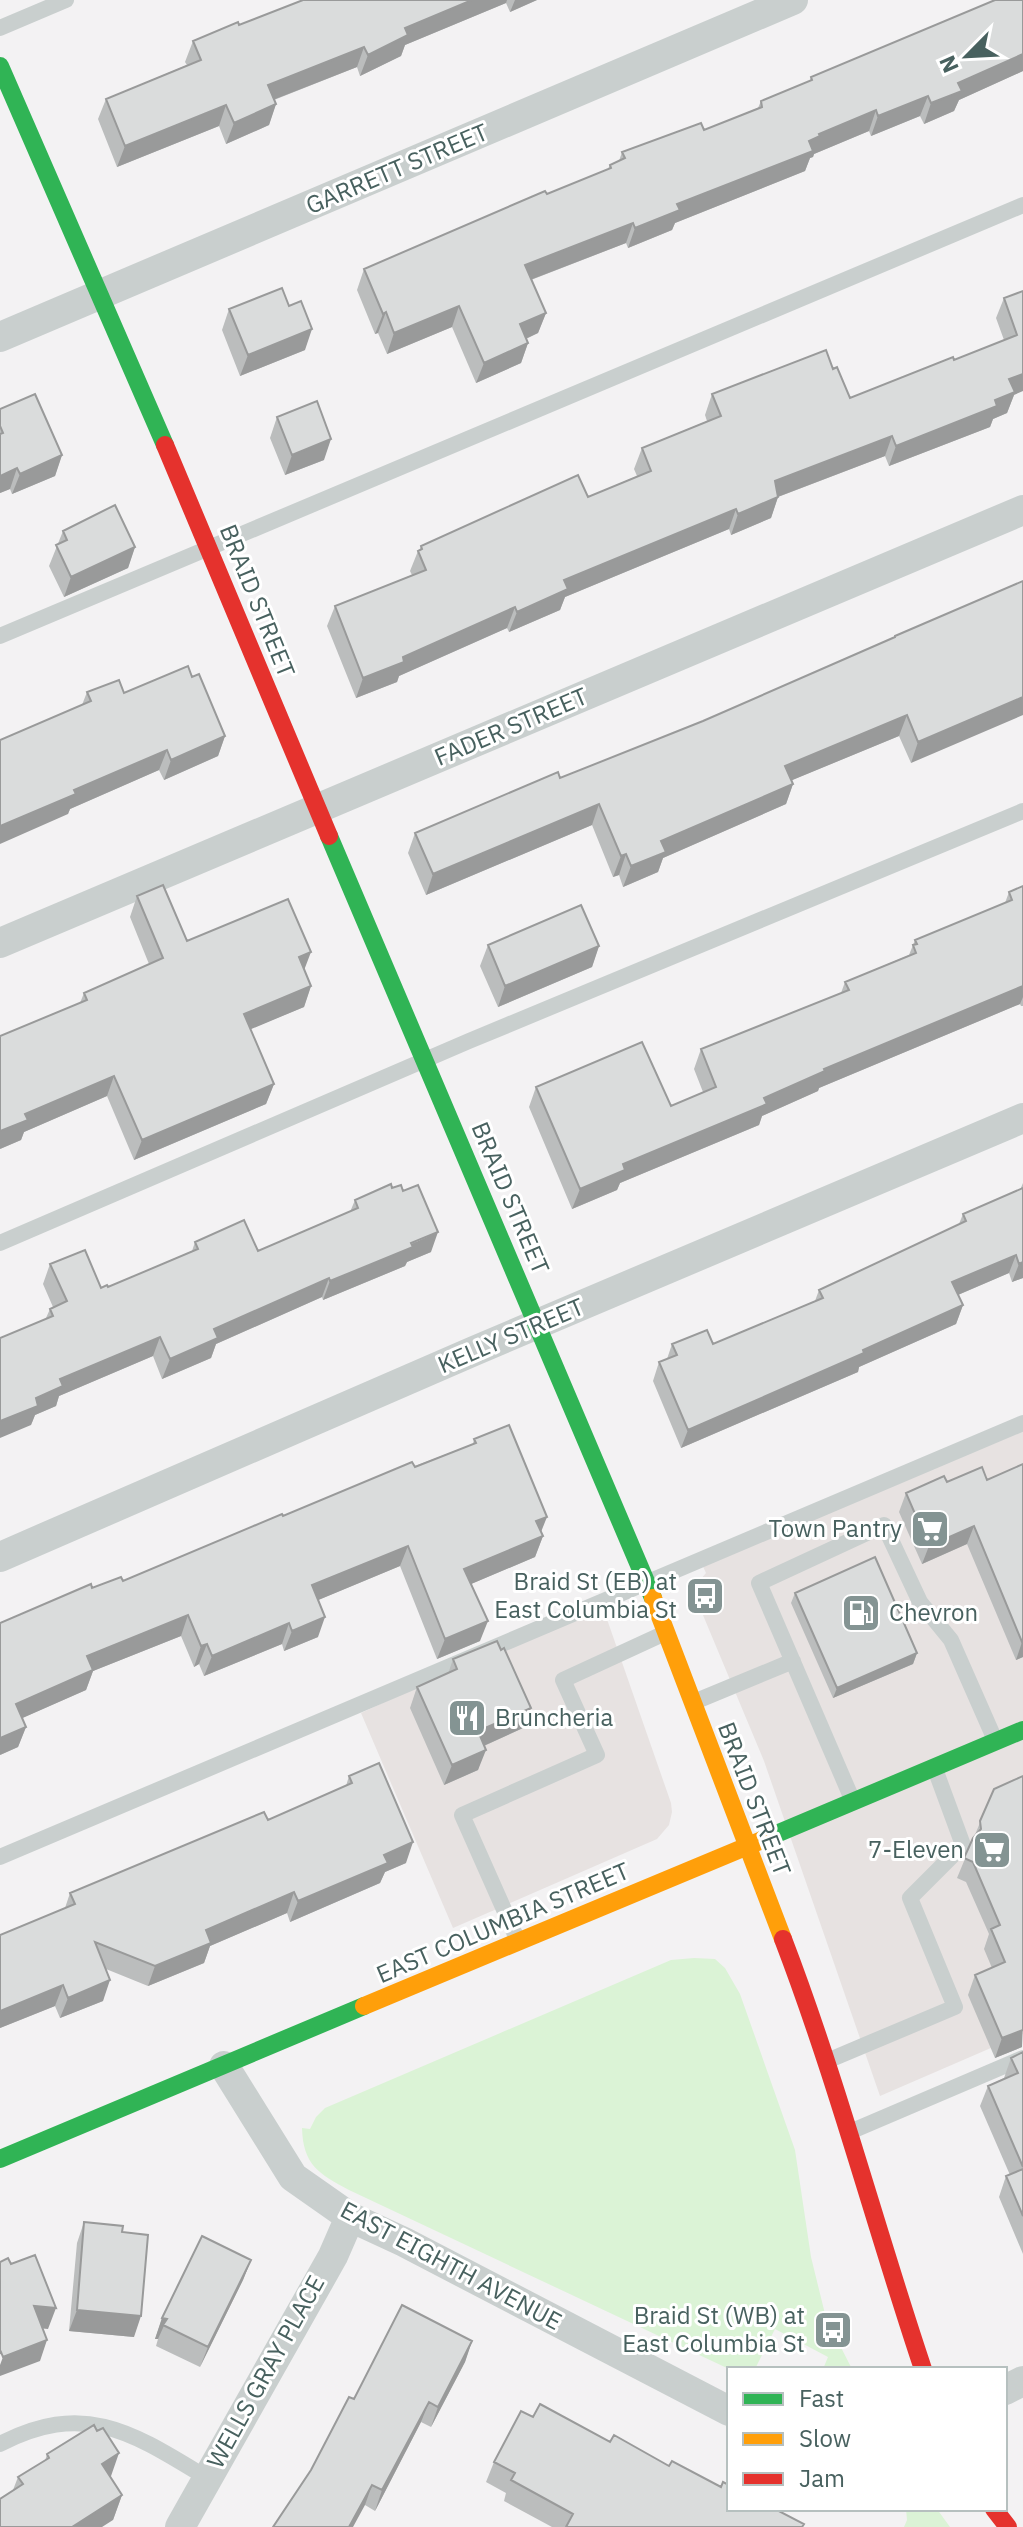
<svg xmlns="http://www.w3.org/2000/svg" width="1023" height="2527" font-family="'IBM Plex Sans',sans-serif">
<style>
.commercial{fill:#e7e2e1}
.green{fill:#dbf3d6}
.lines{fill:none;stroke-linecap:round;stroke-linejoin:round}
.lane{stroke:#c9cfce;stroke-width:16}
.street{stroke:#c9cfce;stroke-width:30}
.fast{stroke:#30b455;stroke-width:18}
.slow{stroke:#ff9f0a;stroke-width:18}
.jam{stroke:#e5322d;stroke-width:18}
.wall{fill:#bbbdbd}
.shaded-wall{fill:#999a9a}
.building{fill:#dadcdc;stroke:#999a9a;stroke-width:2}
.labels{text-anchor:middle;stroke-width:6;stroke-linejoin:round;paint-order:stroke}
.street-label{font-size:24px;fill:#48615f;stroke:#fff}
.poi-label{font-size:24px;fill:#48615f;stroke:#fff;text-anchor:end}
</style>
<rect width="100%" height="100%" fill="#f3f2f3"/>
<path class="commercial" d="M1023,1423V2034L880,2096L764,1761L695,1596L694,1587L706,1573L700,1560Z
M601,1602L671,1803L672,1812L669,1825L657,1839L453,1928L361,1713Z"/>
<path class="green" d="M694,1958L715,1959L725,1968L740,1994L795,2150L811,2257L826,2318L852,2369H823L828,2357L775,2329L755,2369H729L349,2190C319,2174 303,2165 302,2128L310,2129L316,2117L325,2108L671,1960Z
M906,2509H937L950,2527H904L907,2520Z"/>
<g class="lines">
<path class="lane" d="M0,28L66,0
M0,636L1023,205
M0,1243L469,1041L1023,811
M694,1702L793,1661
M852,1799L759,1583L884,1525L920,1602L951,1640L995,1740
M0,1857L1023,1423
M518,1941L462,1815L597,1755L563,1680L665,1633
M827,2061L955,2007L910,1898L963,1845L935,1769
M852,2131L1023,2058
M0,2444C85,2400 133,2433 207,2478"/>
<path class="street" d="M0,337L793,0
M0,943L1023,510
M0,1557L474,1351L1023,1118
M224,2066L293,2177L350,2217L404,2242L729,2411
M1005,2390L1023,2381
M180,2527L333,2256L350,2217"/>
<path class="fast" d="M0,66L165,445
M329,836L653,1598
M762,1840L1023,1730
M0,2159L364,2006"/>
<path class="slow" d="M653,1598L783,1939
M364,2006L762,1840"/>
<path class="jam" d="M165,445L329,836
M783,1939C837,2080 875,2226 923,2369
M994,2509L1008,2527"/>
</g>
<path class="wall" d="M303,0H537L510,12L506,3L405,45L401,56L360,76L357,67L274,100L276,104L269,125L226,144L219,126L117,167L98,119L106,99L187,65L185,62L193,41L239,25Z
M1023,0V71L959,100L954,111L924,124L920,116L871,136L869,131L814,154L813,157L810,158L805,171L675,223L672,230L628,248L626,243L531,280L546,313L538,333L526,339L528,343L521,363L476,383L452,327L387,354L378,333L375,334L357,290L364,269L608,169L610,165L619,161L622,152L704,130L758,108L761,101L810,81L811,77Z
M1023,291L1014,395L1007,413L993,419L990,427L889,466L885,456L778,497L771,518L731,535L729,529L565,597L560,610L509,632L507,628L399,676L397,682L356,698L327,626L335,606L412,575L410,571L418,551L420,550L421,546L588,497L637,476L634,469L642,448L707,421L705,415L712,394L833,369L850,398L954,360L1004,340L996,318L1004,298Z
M229,309L305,350L240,376L222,330Z
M0,409L62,455L55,476L12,494L10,489L0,493Z
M277,417L324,460L285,475L270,438Z
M63,531L135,547L128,568L64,597L49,566Z
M1023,581L911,763L899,736L792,780L793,784L786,804L663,858L658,872L623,887L619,875L613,877L592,825L426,895L408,853L415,833L560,778L703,721L894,638L895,636Z
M192,677L225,736L218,756L164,780L159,770L70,809L68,814L82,705L87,692L124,693Z
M1023,886V1006H1021L1020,1004L819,1088L818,1091L762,1116L759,1125L620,1183L617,1190L572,1209L529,1107L536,1087L671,1106L703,1092L694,1069L701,1049L841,993L845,982L909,955L915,940L1005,903L1009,892Z
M137,896L187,941L304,970L311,986L304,1007L250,1029L274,1084L266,1104L134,1160L107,1096L24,1132L21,1140L0,1149L80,1003L84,993L149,964L130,917Z
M488,945L599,946L592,967L498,1007L480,966Z
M1023,1183V1278L1012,1282L1009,1273L958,1295L963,1305L956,1324L859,1367L858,1372L681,1448L653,1381L659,1362L667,1359L672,1344H713L815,1301L819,1290L959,1224L963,1214L1020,1190Z
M355,1200L431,1252L407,1262L405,1266L323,1300L322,1297L216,1344L211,1358L162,1379L153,1356L59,1396L56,1406L35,1415L31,1425L46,1318L50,1309L53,1307L43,1284L50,1264L101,1288L108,1287L192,1251L195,1242L258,1251L350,1212Z
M474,1439L543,1536L535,1557L471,1584L480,1641L437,1659L400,1566L318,1600V1637L284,1651L282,1644L204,1676L199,1664L194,1667L181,1636L93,1671L86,1690L22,1718L26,1727L18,1747L0,1755L92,1588L123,1581L283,1516L473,1444Z
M1023,1464V1657L1016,1660L967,1544L922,1564L899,1512L906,1493L947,1482L987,1480Z
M795,1593L917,1653L913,1664L833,1698L791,1603Z
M453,1659L523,1728L484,1746L478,1770L444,1785L410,1708L417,1687L448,1674Z
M349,1776L406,1863L385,1872L380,1883L290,1922L287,1913L210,1946L204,1963L148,1986L106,1969L103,2001L60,2018L55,2006L0,2028V1935L65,1908L70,1893L268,1820L346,1786Z
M994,1789L1022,2047L995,2058L968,1995L975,1975L992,1968L984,1949L989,1934L966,1882L957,1878Z
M1023,2052V2254L999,2197L1006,2176L1010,2175L980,2106L988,2086L1004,2078L1011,2058Z
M84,2222L122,2232L134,2337L69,2331L77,2243Z
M251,2260L243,2280L200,2367L156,2346L158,2339H155L162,2318Z
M472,2341L465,2362L431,2427L421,2422L375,2511L365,2505L311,2470L354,2399Z
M533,2417L610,2442L669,2466L721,2487L803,2527H552L504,2501L506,2493L486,2482L494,2462Z
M47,2454L110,2477L122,2495L113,2520L13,2490L18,2477L45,2461Z"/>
<path class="shaded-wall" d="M472,0H507L506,3L405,45L401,56L360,76L368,55L405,28Z
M515,0H537L510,12Z
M364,47L357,67L260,105L268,85Z
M1023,54V71L959,100L954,111L924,124L931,103L958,83Z
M928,96L920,116L871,136L878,116Z
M276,104L269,125L226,144L234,123Z
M226,105L219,126L117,167L125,146Z
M876,110L869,131L814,154L813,157L810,158L805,171L675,223L672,230L628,248L635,228L677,204L809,141L819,134Z
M633,223L626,243L517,285L525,265Z
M459,306L452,327L387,354L394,333Z
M386,312L378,333L375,334L383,314Z
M546,313L538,333L512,345L520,324Z
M312,329L305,350L240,376L248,355Z
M528,343L521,363L476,383L484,363Z
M1023,374V391L1014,395L1007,413L993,419L990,427L889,466L896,446L995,400L1009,379Z
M892,436L885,456L767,501L775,481Z
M331,439L324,460L285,475L292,455Z
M62,455L55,476L12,494L20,474Z
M17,468L10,489L0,493V476Z
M778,497L771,518L731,535L738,514Z
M736,509L729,529L565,597L560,610L509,632L517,612L564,580Z
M135,547L128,568L64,597L71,577Z
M515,607L507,628L399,676L397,682L356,698L363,678L403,657Z
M1023,696V715L911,763L918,742Z
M907,715L899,736L778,786L785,766Z
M225,736L218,756L164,780L171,760Z
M167,750L159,770L70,809L68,814L0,844V826L74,790Z
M793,784L786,804L663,858L658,872L623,887L631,866L661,841Z
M599,804L592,825L426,895L433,874Z
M626,854L619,875L613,877L621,856Z
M599,946L592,967L498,1007L505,986Z
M311,952L303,973L299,957Z
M311,986L304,1007L237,1035L244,1014Z
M1023,986V997L1020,1004L819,1088L818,1091L762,1116L759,1125L620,1183L617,1190L572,1209L580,1189L623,1164L824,1069Z
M114,1076L107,1096L24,1132L21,1140L0,1149V1131L25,1114Z
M274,1084L266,1104L134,1160L142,1140Z
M438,1232L431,1252L407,1262L405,1266L323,1300L330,1281Z
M1016,1255L1009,1273L946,1300L952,1282Z
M1023,1262V1278L1012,1282L1019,1264Z
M329,1278L322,1297L216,1344L211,1358L162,1379L170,1359L214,1329Z
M963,1305L956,1324L859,1367L858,1372L681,1448L688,1430Z
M160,1337L153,1356L59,1396L56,1406L35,1415L31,1425L0,1438V1421L36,1398L60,1379Z
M547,1517L539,1537L536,1521Z
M974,1526L967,1544L922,1564L929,1546Z
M543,1536L535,1557L457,1590L464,1569Z
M408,1546L400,1566L304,1606L312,1585Z
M188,1615L181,1636L93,1671L86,1690L9,1724L16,1704L87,1656Z
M325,1617L318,1637L284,1651L292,1631Z
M488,1621L480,1641L437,1659L445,1639Z
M289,1623L282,1644L204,1676L212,1656Z
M1023,1641V1657L1016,1660L1022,1642Z
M207,1644L199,1664L194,1667L201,1646Z
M917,1653L913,1664L833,1698L837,1688Z
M531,1708L523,1728L470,1752L478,1731Z
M26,1727L18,1747L0,1755V1738Z
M486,1750L478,1770L444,1785L452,1765Z
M413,1842L406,1863L385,1872L380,1883L290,1922L298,1901L384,1855Z
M294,1892L287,1913L210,1946L204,1963L148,1986L155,1966L206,1930Z
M110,1980L103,2001L60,2018L68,1998Z
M63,1985L55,2006L0,2028V2011Z
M1023,2021L1022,2047L995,2058L1002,2038Z
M251,2260L243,2280L200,2367L208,2347Z
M34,2306L56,2308L48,2329L27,2327Z
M77,2310L141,2316L134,2337L69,2331Z
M162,2318L167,2319L158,2339H155Z
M47,2340L40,2361L0,2376V2365L3,2357Z
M472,2341L465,2362L431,2427L438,2407Z
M429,2402L421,2422L375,2511L382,2490Z
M119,2453L110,2479L102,2464Z
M372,2485L365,2505L353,2527H349Z
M122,2495L113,2520L102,2527H72Z"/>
<path class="building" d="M303,0H472L405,28L408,35L368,55L364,47L268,85L276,104L234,123L226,105L125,146L106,99L201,60L193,41L238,22L239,25Z
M995,0H1023V54L958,83L962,91L931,103L928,96L878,116L876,110L819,134L820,136L809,141L813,151L677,204L680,210L635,228L633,223L525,265L546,313L520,324L528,343L484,363L459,306L394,333L386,312L383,314L364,269L545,191L547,194L611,168L610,165L625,158L622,152L701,123L704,130L762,107L761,101L812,80L811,77Z
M282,288L289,306L301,301L312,329L248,355L229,309Z
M1023,291V374L1009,379L1015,392L995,400L997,406L896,446L892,436L775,481L778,497L738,514L736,509L564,580L568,589L517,612L515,607L403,657L404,662L363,678L335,606L426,570L418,551L422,549L421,546L578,475L588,497L651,471L642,448L721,416L712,394L826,350L833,369L837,367L850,398L953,357L954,360L1017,335L1004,298Z
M35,394L62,455L20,474L17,468L0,476V434L3,433L0,426V409Z
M317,401L331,439L292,455L277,417Z
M115,505L135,547L71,577L56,545L67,540L63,531Z
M1023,581V697L918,742L907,715L785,766L793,784L661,841L666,852L631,866L626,854L621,856L599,804L433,874L415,833L558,772L560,778L703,721L895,637V636Z
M188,666L192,677L199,674L225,736L171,760L167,750L74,790L76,794L0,826V740L91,701L87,692L119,680L124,693Z
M163,885L187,941L288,899L311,952L299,957L311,986L244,1014L274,1084L142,1140L114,1076L25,1114L28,1120L0,1131V1036L87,1000L84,993L163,958L137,896Z
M1023,886V986L824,1069L825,1071L764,1098L767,1104L623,1164L625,1170L580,1189L536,1087L642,1042L671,1106L716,1087L701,1049L849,990L845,982L916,953L913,945L917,944L915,940L1012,900L1009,892Z
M581,905L599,946L505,986L488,945Z
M391,1184L392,1188L401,1185L403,1191L418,1185L438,1232L411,1243L413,1247L330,1281L329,1278L214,1329L218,1338L170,1359L160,1337L60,1379L63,1386L36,1398L38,1406L0,1421V1338L53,1316L50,1309L67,1301L50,1264L85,1250L101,1288L107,1285L108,1287L198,1249L195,1242L244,1220L258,1251L358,1208L355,1200Z
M1023,1188V1262L1019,1264L1016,1255L952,1282L963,1305L863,1350L864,1353L688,1430L659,1362L677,1355L672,1344L707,1330L713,1344L823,1298L819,1290L966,1221L963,1214Z
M509,1425L547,1517L536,1521L543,1536L464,1569L488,1621L445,1639L408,1546L312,1585L325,1617L292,1631L289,1623L212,1656L207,1644L201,1646L188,1615L87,1656L93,1670L16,1704L26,1727L0,1738V1623L91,1584L92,1588L121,1577L123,1581L282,1514L283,1516L412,1462L415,1467L476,1443L474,1439Z
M1023,1464V1641L1022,1642L974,1526L929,1546L906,1493L944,1476L947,1482L982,1467L987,1480Z
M875,1557L917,1653L837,1688L795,1593Z
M497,1641L501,1650L504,1648L531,1708L478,1731L486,1750L452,1765L417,1687L457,1669L453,1659Z
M379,1763L413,1842L384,1855L388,1863L298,1901L294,1892L206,1930L211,1943L155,1966L95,1942L110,1980L68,1998L63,1985L0,2011V1935L75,1904L70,1893L264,1812L268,1820L352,1783L349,1776Z
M1023,1776V2030L1002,2038L975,1975L1005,1962L991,1929L1000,1925L973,1862L964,1858L973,1838L981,1829L980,1821L994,1789Z
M1023,2052V2167L988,2086L1018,2073L1011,2058Z
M1023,2169V2216L1006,2176Z
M84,2222L123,2226L122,2232L148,2235L141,2316L77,2310Z
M202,2236L251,2260L208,2347L163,2325L167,2319L162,2318Z
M35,2255L56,2308L34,2306L47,2340L3,2357L1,2352L0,2353V2262L8,2258L11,2264Z
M402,2305L472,2341L438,2407L429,2402L382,2490L372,2485L349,2527H273L311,2470L349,2397L354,2399Z
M540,2404L610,2442L614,2435L669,2466L672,2461L721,2487L723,2482L729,2485V2509H775L804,2524L802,2527H566L573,2514L511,2480L515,2473L494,2462L521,2411L533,2417Z
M94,2425L97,2431L103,2428L119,2453L102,2464L122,2495L72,2527H0V2499L23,2484L18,2477L49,2458L47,2454Z"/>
<defs>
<symbol id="supermarket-square" viewBox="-11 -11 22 22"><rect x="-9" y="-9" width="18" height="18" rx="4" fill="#849493" stroke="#fff"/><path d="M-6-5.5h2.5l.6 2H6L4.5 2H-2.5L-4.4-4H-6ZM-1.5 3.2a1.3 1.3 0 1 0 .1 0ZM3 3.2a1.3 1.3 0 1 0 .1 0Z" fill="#fff"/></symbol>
<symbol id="bus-square" viewBox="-11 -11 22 22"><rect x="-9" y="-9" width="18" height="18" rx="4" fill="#849493" stroke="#fff"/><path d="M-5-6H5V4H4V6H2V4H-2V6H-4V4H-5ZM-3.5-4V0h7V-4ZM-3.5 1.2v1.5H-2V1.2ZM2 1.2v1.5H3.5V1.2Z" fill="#fff"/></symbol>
<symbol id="fuel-square" viewBox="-11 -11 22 22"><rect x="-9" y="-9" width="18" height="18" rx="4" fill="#849493" stroke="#fff"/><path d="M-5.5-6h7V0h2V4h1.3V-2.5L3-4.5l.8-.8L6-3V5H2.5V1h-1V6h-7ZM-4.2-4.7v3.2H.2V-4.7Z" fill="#fff"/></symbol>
<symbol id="restaurant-square" viewBox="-11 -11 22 22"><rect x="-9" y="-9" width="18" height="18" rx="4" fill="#849493" stroke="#fff"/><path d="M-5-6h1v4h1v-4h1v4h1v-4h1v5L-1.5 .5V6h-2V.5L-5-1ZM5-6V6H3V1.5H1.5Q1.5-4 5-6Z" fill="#fff"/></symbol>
</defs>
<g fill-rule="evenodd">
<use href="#supermarket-square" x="908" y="1507" width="44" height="44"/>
<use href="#bus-square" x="683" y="1574" width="44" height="44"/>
<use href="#fuel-square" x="839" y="1591" width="44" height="44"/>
<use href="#restaurant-square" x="445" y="1696" width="44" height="44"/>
<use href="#supermarket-square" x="970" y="1828" width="44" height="44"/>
<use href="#bus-square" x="811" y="2308" width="44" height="44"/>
</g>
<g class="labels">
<g class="street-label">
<text transform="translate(397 169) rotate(-23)" y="8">GARRETT STREET</text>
<text transform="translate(257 601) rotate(68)" y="8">BRAID STREET</text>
<text transform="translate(511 727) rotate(-23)" y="8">FADER STREET</text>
<text transform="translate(510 1198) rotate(67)" y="8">BRAID STREET</text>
<text transform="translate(511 1336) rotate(-23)" y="8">KELLY STREET</text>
<text transform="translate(754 1799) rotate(69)" y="8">BRAID STREET</text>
<text transform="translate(503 1923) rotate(-23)" y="8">EAST COLUMBIA STREET</text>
<text transform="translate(451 2266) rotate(28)" y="8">EAST EIGHTH AVENUE</text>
<text transform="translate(266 2372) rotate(-61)" y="8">WELLS GRAY PLACE</text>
</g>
<g class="poi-label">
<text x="902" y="1537">Town Pantry</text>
<text x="677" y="1590">Braid St (EB) at<tspan x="677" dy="28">East Columbia St</tspan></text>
<text x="889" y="1621" text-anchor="start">Chevron</text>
<text x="495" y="1726" text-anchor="start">Bruncheria</text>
<text x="964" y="1858">7-Eleven</text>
<text x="805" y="2324">Braid St (WB) at<tspan x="805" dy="28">East Columbia St</tspan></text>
</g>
</g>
<rect x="727" y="2367" width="280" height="144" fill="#ffffff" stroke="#b6c0bf" stroke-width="2"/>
<rect x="743" y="2393" width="40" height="12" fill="#30b455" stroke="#b6c0bf" stroke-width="2"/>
<text x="799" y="2407" font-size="24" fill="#48615f">Fast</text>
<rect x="743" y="2433" width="40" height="12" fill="#ff9f0a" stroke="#b6c0bf" stroke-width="2"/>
<text x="799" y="2447" font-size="24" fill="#48615f">Slow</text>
<rect x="743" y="2473" width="40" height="12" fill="#e5322d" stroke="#b6c0bf" stroke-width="2"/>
<text x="799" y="2487" font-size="24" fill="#48615f">Jam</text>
<g transform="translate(967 56) rotate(246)" stroke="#ffffff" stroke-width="6" paint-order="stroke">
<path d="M0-6L14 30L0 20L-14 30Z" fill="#48615f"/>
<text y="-12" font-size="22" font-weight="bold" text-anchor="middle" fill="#48615f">N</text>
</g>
</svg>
